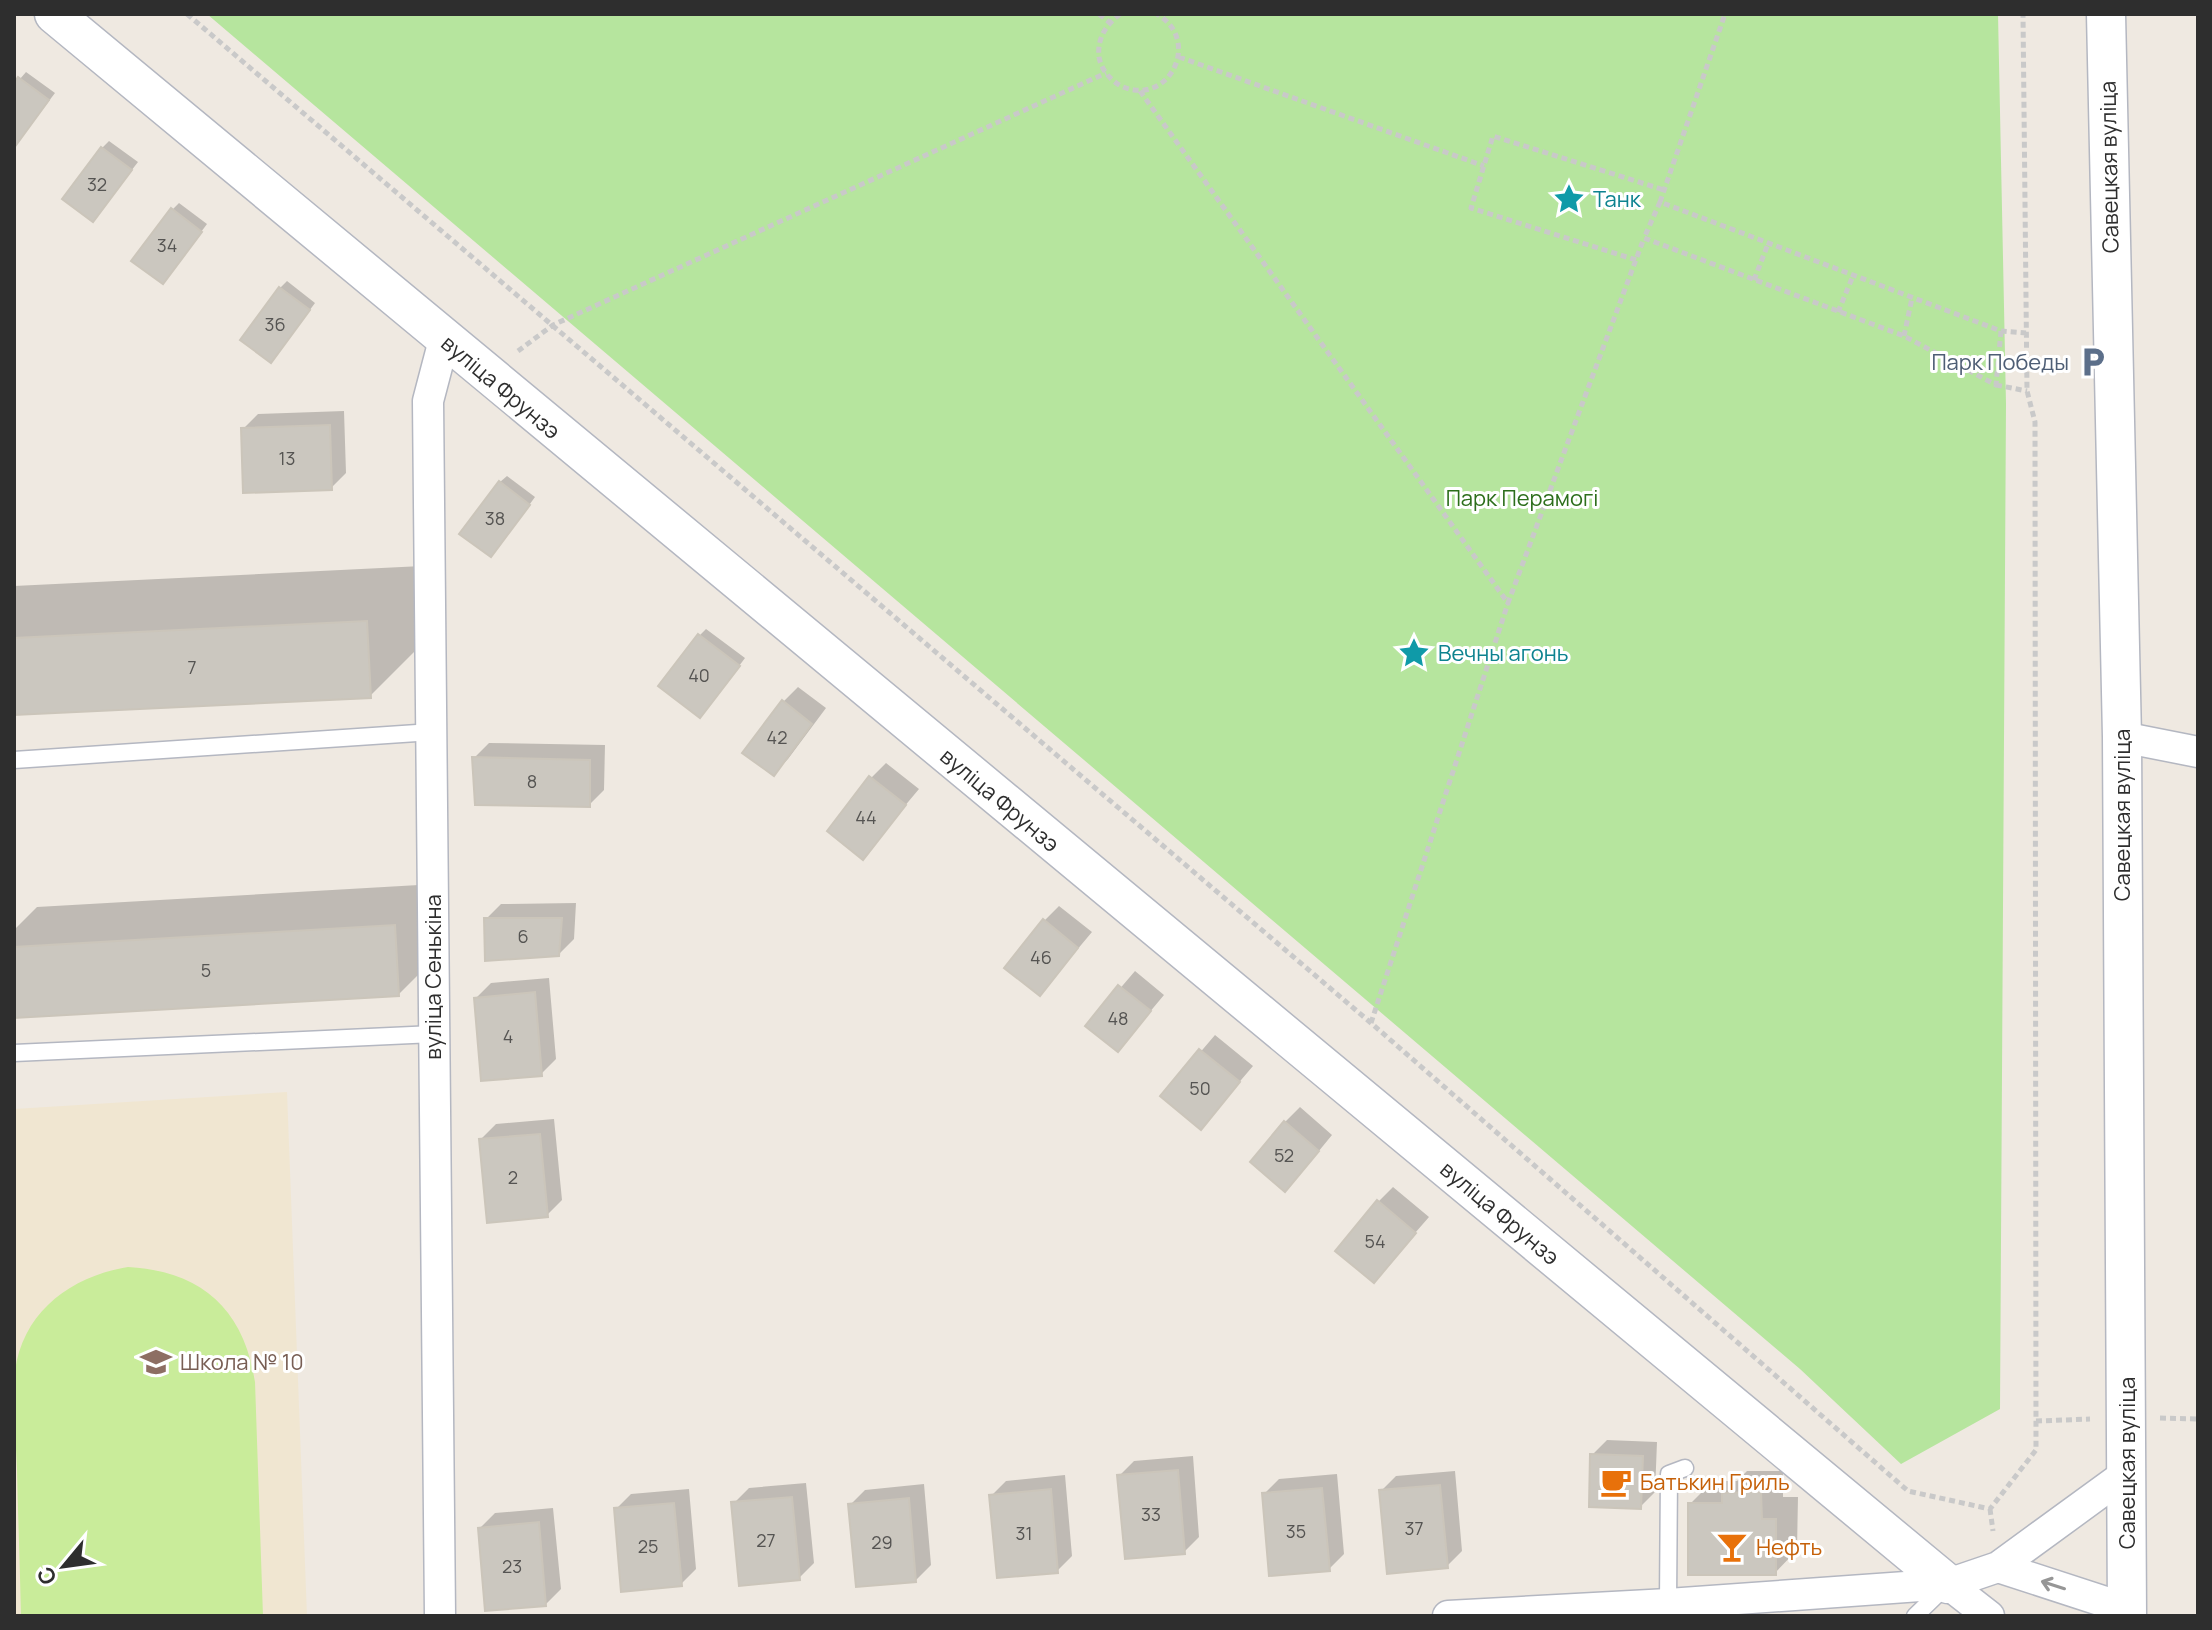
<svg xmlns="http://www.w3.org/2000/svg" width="2212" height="1630" font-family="Manrope,sans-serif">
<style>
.education{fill:#f0e6d1}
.green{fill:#b6e59e}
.pitch{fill:#c9ec9a}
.shadow{fill:#0003}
.building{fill:#cbc7bf;stroke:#cbc5ba;stroke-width:2}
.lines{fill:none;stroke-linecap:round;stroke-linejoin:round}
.service-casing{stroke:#b4b7c1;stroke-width:19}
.minor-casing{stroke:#b4b7c1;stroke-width:33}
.tertiary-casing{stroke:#b4b7c1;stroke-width:41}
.path{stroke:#c9c9c9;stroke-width:5;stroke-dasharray:6 4;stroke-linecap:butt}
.service{stroke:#fff;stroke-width:16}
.minor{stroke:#fff;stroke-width:30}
.tertiary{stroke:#fff;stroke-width:38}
.oneway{stroke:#969696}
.labels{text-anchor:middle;stroke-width:6;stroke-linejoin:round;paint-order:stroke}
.number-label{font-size:18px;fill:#555452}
.street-label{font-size:22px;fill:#2e2e2e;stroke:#fff}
.culture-label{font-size:22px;fill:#0d838f;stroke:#fff;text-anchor:start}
.service-label{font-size:22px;fill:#4e5e75;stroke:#fff;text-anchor:end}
.park-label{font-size:22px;fill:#2c6e1b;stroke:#fff}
.education-label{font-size:22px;fill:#785e54;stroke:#fff;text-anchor:start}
.food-label{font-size:22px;fill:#c56008;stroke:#fff;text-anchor:start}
</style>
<rect width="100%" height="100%" fill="#efe9e1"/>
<path class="education" d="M287,1092L307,1616H14V1109Z"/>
<path class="green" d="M207,14H1998L2006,404L2000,1409L1901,1464L1800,1369Z"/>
<path class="pitch" d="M128,1267C201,1271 244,1309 255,1382L263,1616H21C20,1567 18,1518 17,1469C16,1437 11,1403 15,1371C23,1311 72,1276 128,1267Z"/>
<path class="shadow" d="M26,72L55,93L14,147V86Z
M109,141L138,162L93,220L102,148Z
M179,203L207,224L169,275L172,210Z
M287,281L315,303L278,353L280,288Z
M344,411L346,473L331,488L243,429L258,414Z
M507,476L535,497L498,548L500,482Z
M422,566L426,640L370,696L14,713V586Z
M706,629L745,658L707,709L699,636Z
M798,687L826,708L788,759L773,774L783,702Z
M489,743L605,745L604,790L589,805L474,758Z
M886,763L919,789L862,857L871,778Z
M436,884L441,952L399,994L14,1016V930L37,907Z
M576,903L574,939L559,954L486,919L501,904Z
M1059,906L1092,932L1040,994L1044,921Z
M1135,971L1164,995L1118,1050L1088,1026Z
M549,978L556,1059L541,1074L476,998L491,983Z
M1215,1035L1253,1066L1201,1127L1163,1096Z
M1300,1107L1332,1135L1300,1174L1285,1122Z
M554,1119L562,1200L547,1215L481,1139L496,1124Z
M1393,1187L1429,1217L1374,1280L1378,1202Z
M1607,1440L1657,1442L1655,1492L1640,1507L1592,1455Z
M1193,1456L1199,1537L1184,1552L1119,1476L1134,1461Z
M1455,1471L1462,1551L1447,1566L1381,1491L1396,1476Z
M1747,1471H1783V1497H1798L1797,1550L1775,1573L1690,1504L1713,1481H1737Z
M1337,1474L1344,1554L1329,1569L1264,1494L1279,1479Z
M1065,1475L1072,1556L1057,1571L991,1496L1006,1481Z
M806,1483L814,1563L799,1578L734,1503L749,1488Z
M924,1484L931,1565L916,1580L850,1505L865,1490Z
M689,1489L696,1569L681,1584L616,1509L631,1494Z
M553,1508L561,1589L546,1604L480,1528L495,1513Z"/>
<path class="building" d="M18,77L49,100L14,148V83Z
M101,147L132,170L93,222L62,199Z
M171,208L202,232L163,284L131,261Z
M279,287L310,310L271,363L240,340Z
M330,425L332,490L243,493L241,428Z
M499,481L530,505L491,557L459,534Z
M367,621L371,698L14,715V638Z
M698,634L740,666L700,718L658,686Z
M782,700L812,724L774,776L742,753Z
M472,757L590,760V807L475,805Z
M869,776L906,805L863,860L827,831Z
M484,918H562L559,956L485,961Z
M1043,919L1078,948L1040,996L1004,968Z
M395,925L399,996L14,1018V947Z
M1118,985L1151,1011L1118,1052L1085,1026Z
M535,992L542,1076L481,1081L474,998Z
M1199,1049L1240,1082L1201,1130L1160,1096Z
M1284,1121L1319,1151L1285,1192L1250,1162Z
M540,1134L548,1217L487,1223L479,1139Z
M1377,1200L1416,1233L1374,1283L1335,1251Z
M1590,1454L1643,1456L1641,1509L1589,1507Z
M1178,1470L1185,1554L1125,1559L1117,1475Z
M1440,1485L1448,1568L1387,1574L1379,1490Z
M1322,1488L1330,1571L1269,1576L1262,1493Z
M1051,1489L1058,1573L997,1578L989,1495Z
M1761,1492L1762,1519H1776V1575H1688V1503H1722V1493Z
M792,1497L800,1580L739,1586L731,1502Z
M909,1498L916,1582L856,1587L848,1504Z
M674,1503L682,1586L621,1592L614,1508Z
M539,1522L546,1606L485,1611L478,1528Z"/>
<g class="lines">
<defs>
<path id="service" d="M14,760L432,732
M14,1053L434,1034
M1668,1604L1669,1474L1685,1468
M1915,1616L1947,1585"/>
<path id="minor" d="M2122,737L2198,752
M1998,1567L2127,1473
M1948,1584L1989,1616
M440,1616L428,401L444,340
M1448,1616L1668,1604L1948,1584L1998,1567L2127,1609"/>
<path id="tertiary" d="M54,14L1948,1584
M2106,14L2122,737L2127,1616"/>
</defs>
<use href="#service" class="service-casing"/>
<use href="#minor" class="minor-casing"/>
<use href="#tertiary" class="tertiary-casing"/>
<path class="path" d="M187,14L1371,1023L1908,1491L1990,1509L2036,1450L2035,422L2027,391L2023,14
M1099,14L1109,22
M1120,14C1106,25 1097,38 1099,57C1101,69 1110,80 1121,86C1168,108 1203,41 1157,14
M1179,57L1484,166
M1140,91L1508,603L1644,238
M1660,202L1725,14
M1636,260L1471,208L1493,136L1664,190
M1754,280L1768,244
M1838,312L1853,276
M2001,331L1996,385L1904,336L1644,238L1660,202L2001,331L2026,333
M1904,336L1912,298
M518,351L553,325L1106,73
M1996,385L2027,391
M1371,1023L1508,603
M2160,1418L2198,1419
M2036,1421L2090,1419
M1990,1509L1993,1531"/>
<use href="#service" class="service"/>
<use href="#minor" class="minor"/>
<use href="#tertiary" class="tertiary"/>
</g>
<defs><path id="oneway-shaft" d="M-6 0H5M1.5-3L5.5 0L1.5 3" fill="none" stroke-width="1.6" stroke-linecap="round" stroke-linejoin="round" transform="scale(2)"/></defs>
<use class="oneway" href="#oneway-shaft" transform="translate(2053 1585) rotate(-162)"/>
<defs>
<symbol id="sight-bare" viewBox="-9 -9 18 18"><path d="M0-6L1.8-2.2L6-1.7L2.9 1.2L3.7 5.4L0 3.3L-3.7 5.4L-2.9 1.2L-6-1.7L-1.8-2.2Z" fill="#0f9aa8" stroke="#fff" stroke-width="2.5" paint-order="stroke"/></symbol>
<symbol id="parking-bare" viewBox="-9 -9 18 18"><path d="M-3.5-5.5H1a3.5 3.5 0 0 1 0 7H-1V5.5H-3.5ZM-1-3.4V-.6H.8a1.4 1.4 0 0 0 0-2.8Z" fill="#5c6f8a" stroke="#fff" stroke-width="2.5" paint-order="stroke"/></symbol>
<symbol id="school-bare" viewBox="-9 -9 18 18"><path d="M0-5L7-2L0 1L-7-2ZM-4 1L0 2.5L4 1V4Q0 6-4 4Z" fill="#8d6e63" stroke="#fff" stroke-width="2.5" paint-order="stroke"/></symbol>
<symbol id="cafe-bare" viewBox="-9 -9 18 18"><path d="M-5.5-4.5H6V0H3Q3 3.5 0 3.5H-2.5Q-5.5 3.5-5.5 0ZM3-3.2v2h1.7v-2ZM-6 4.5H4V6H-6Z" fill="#e8710a" stroke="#fff" stroke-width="2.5" paint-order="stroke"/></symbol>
<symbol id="bar-bare" viewBox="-9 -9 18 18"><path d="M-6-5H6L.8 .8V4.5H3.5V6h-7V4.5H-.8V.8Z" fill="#e8710a" stroke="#fff" stroke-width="2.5" paint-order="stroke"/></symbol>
</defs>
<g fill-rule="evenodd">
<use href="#sight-bare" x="1547" y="177" width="44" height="44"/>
<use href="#parking-bare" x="2071" y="340" width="44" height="44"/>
<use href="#sight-bare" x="1392" y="631" width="44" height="44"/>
<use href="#school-bare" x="134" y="1340" width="44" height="44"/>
<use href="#cafe-bare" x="1594" y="1460" width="44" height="44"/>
<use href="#bar-bare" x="1710" y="1525" width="44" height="44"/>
</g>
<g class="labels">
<g class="number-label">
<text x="97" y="191">32</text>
<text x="167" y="252">34</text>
<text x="275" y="331">36</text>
<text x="287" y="465">13</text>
<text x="495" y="525">38</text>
<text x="192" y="674">7</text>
<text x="699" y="682">40</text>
<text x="777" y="744">42</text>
<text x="532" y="788">8</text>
<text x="866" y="824">44</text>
<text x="523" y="943">6</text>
<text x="1041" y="964">46</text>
<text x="206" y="977">5</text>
<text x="1118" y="1025">48</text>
<text x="508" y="1043">4</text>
<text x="1200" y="1095">50</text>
<text x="1284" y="1162">52</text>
<text x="513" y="1184">2</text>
<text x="1375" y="1248">54</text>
<text x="1151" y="1521">33</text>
<text x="1414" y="1535">37</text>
<text x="1296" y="1538">35</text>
<text x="1024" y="1540">31</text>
<text x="766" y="1547">27</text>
<text x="882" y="1549">29</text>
<text x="648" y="1553">25</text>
<text x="512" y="1573">23</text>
</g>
<g class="street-label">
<text transform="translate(2109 167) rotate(-91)" y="8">Савецкая вуліца</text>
<text transform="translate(501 387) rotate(40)" y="8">вуліца Фрунзэ</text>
<text transform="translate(1000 800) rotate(40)" y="8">вуліца Фрунзэ</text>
<text transform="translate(2122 815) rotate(-90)" y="8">Савецкая вуліца</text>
<text transform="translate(433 977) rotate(-90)" y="8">вуліца Сенькіна</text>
<text transform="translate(1500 1213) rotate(40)" y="8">вуліца Фрунзэ</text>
<text transform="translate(2127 1463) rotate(-90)" y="8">Савецкая вуліца</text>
</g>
<g class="culture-label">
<text x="1593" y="207">Танк</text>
<text x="1438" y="661">Вечны агонь</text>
</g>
<g class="service-label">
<text x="2069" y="370">Парк Победы</text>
</g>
<g class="park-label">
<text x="1522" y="506">Парк Перамогі</text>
</g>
<g class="education-label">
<text x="180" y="1370">Школа № 10</text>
</g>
<g class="food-label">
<text x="1640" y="1490">Батькин Гриль</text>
<text x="1756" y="1555">Нефть</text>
</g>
</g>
<rect width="2212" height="1630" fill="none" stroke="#2e2e2e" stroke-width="32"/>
<g transform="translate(64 1566) rotate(241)" stroke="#ffffff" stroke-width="6" paint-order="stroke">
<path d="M0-6L14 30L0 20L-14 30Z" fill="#2e2e2e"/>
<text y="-12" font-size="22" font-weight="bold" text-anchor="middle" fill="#2e2e2e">С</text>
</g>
</svg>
